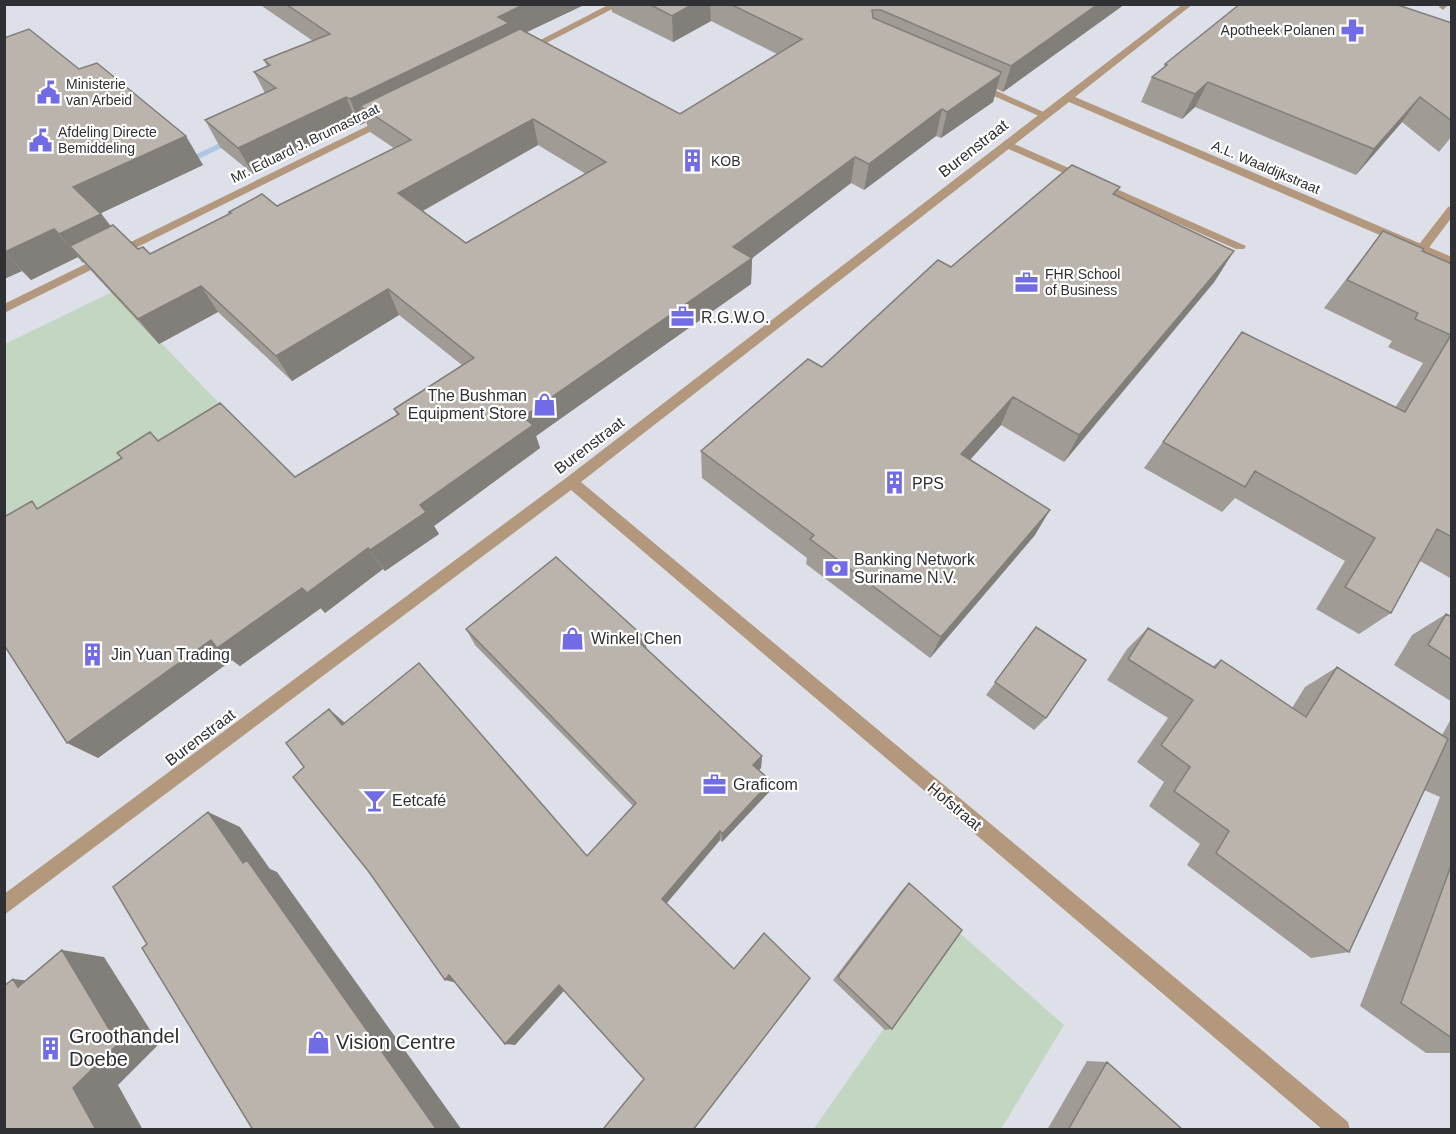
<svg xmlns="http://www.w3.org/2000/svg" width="1456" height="1134" font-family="Helvetica,sans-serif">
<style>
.green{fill:#c3d6c2}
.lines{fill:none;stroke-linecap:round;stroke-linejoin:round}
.stream{fill:#aec7e5;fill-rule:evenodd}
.service{fill:#b3987d;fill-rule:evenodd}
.minor{fill:#b3987d;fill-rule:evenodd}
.wall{fill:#a09b95;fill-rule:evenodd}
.shaded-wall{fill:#827e79}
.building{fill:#bab4ad;stroke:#827e79;stroke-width:1.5;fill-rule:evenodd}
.labels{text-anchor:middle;stroke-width:4.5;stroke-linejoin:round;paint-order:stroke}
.far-poi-label{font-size:14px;fill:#2f3033;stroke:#fff;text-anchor:start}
.far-street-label{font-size:14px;fill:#2f3033;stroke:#fff}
.street-label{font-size:16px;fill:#2f3033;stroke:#fff}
.poi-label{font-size:16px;fill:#2f3033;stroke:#fff;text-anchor:start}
.near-poi-label{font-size:20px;fill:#2f3033;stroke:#fff;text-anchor:start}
</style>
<rect width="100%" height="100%" fill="#dde0e8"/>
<path class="green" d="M112,292L221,405L5,529V344Z
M954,928L1064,1025L1001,1129L813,1130Z"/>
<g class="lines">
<path class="stream" d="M232,137L240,139L184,166L176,164Z"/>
<path class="service" d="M1440,4H1449L1443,10L1439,7Z
M976,84H982L1050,115L1041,117L976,88Z
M1004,143H1012L1246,246L1244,249H1236L1004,147Z
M1452,206V217L1425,253H1417V247L1448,207Z"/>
<path class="minor" d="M610,4H622L529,52L521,50Z
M1183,4H1193L1075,97L1452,257V266L1069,102L581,482L1348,1122L1350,1130H1323L571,490L4,915V894L566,478Z
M386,117L390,118V122L4,313V304Z"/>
</g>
<path class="wall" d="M259,4H586L527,32L680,114L777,54L711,21L673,42L612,12L611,4H1125L1003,92L997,89L993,102L941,138L936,136L864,190L851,183L752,258L751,284L536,436L540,448L434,526L439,534L385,571L383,569L325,613L321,608L240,666L232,660L98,758L40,508L158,441L295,477L397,415L394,409L462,365L399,315L292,381L218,312L159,344L83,262V263L78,257L31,280L22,271L4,279V38L79,69L203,165L101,213L111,226L138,249L150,254L230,214L229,212L277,206L394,148L370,132L366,122L360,125L357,123L253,174L220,147L205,120L265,93L254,72L267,66L264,60L313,41ZM538,145L586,174L466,243L423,211Z
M1452,23V136L1439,152L1402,122L1356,175L1195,107L1182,119L1141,102L1152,77L1163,69L1165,64Z
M1120,187L1116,195L1215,281L1064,462L1001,425L970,460L1035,535L930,658L806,564L807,558L702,478L701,451L822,367L951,267Z
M1383,231L1422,251L1452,264V579L1420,561L1391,613L1359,634L1316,609L1345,561L1235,498L1222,512L1144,468L1242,332L1395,408L1423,363L1388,347L1392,341L1324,308Z
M1446,614L1452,617V702L1394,665L1412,635Z
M1036,627L1046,718L1034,730L986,695Z
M1148,628L1212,667L1221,660L1292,708L1305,687L1337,667L1442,735L1452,717V1053H1426L1360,1006L1440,797L1424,790L1349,952L1311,958L1187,865L1200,844L1149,806L1164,782L1137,762L1168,718L1107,680L1127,649Z
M466,629L644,637L647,649L762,756L761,768L759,770L769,792L722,842L720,840L667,903L644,1079L564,991L515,1045L304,767L587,856L633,806L475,645Z
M909,883L892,1029L885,1030L833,980L902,890Z
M1087,1061L1107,1062L1183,1130H1047Z"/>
<path class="shaded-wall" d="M525,4H586L512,39L360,106L366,122L360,125L350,99L498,17Z
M693,4H710L711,21L673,42L672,16Z
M1098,4H1125L1003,92L1011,66Z
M1001,72L993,102L941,138L947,112Z
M1208,82L1195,107L1182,119L1195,94Z
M346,97L357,123L253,174L238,148Z
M1420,97L1402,122L1356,175L1374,149Z
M942,109L936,136L864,190L869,164Z
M533,119L538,145L408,219L398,193Z
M186,136L203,165L95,216L73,187Z
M855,157L851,183L747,262L752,258L751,284L536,436L540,448L434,526L439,534L385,571L370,550L420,505L523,417L733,247Z
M101,214L123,243L70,246L83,262V263L59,234Z
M54,229L78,257L31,280L5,252Z
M4,251L22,271L4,279Z
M1234,251L1215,281L1064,462L1079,435Z
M201,286L218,312L159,344L138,319Z
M388,289L399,315L292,381L276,356Z
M1013,397L1001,425L951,481L961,454Z
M1050,510L1035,535L930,658L941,637Z
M368,548L383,569L325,613L307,593Z
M302,588L321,608L240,666L232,660L98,758L67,743L211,640Z
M644,637L647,652L639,642Z
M329,709L344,722L357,737L342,725Z
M762,756L761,768L752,776L753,765Z
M771,781L769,792L722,842V834Z
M208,812L240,827L270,869L277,872L462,1130H437L243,863Z
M720,831V840L665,905L662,899Z
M62,950L104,957L159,1044L118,1085L143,1130H96L73,1088Z
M449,975L457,983L445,980Z
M13,979L60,984L18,987Z
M559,985L566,988L515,1045L505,1044Z"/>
<path class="building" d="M286,4H525L498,17L509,23L350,99L346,97L238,148L205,120L276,88L254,72L270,65L264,60L330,34Z
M649,4H693L672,16Z
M730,4H1098L1011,66L881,10H872L873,18L1001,72L1000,75L947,112L942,109L869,164L855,157L733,247L752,258L523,417L533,425L420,505L426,512L370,550L368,548L307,593L302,588L217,648L211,640L67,743L4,645V517L32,501L37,509L122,458L117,453L150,432L158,441L220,403L295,477L399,414L394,409L474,358L388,289L276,356L201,286L138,319L70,246L113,225L138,249L143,247L150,254L231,213L229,212L262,194L277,206L411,140L360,106L520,29L680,114L802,39ZM533,119L606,162L466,243L398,193Z
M1240,4H1395L1452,23V121L1420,97L1374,149L1208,82L1195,94L1152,77L1167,65L1165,64Z
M29,29L79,69L97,63L186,136L73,187L101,214L59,234L54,229L5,252L4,251V38Z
M1072,165L1120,187L1113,194L1234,251L1079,435L1013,397L961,454L1050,510L941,637L810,539L814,535L701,451L808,359L822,367L938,260L951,267Z
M1383,231L1424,249L1422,251L1452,264V537L1437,529L1391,613L1345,587L1375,538L1255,471L1245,487L1163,442L1242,332L1405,412L1451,335L1415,319L1418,313L1347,280Z
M556,557L644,637L639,642L762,756L753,765L771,781L722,834L720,831L662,899L734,969L764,933L810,978L693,1130H606L604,1128L644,1079L559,985L505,1044L449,975L445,980L369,872L293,777L304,767L286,743L329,709L342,725L419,663L587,856L636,803L466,629Z
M1446,614L1452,617V660L1428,645Z
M1036,627L1086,660L1046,718L995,682Z
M1148,628L1215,668L1221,660L1306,717L1337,667L1448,739L1349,952L1216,853L1229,831L1174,791L1190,767L1161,745L1193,700L1128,659Z
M208,812L243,863L247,860L437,1130H253L142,948L147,944L113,887Z
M1452,863V1038L1401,1003Z
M909,883L962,930L892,1029L838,977Z
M62,950L118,1044L73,1088L96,1130H4V986L13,979L18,987Z
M1107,1062L1183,1130H1068Z"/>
<defs>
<symbol id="pharmacy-bare" viewBox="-9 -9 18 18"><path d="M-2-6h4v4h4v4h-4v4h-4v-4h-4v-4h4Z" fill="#716be6" stroke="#fff" stroke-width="2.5" paint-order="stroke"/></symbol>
<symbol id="civic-bare" viewBox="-9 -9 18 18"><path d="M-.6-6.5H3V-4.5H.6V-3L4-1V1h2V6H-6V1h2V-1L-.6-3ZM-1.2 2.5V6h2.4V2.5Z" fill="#716be6" stroke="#fff" stroke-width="2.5" paint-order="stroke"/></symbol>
<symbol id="building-bare" viewBox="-9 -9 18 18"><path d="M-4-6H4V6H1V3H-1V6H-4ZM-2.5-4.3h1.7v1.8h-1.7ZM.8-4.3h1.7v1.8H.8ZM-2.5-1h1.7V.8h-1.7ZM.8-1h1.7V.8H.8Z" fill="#716be6" stroke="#fff" stroke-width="2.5" paint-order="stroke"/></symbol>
<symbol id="office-bare" viewBox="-9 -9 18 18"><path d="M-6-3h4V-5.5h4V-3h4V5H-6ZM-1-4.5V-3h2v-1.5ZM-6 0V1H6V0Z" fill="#716be6" stroke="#fff" stroke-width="2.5" paint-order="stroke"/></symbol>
<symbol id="shop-bare" viewBox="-9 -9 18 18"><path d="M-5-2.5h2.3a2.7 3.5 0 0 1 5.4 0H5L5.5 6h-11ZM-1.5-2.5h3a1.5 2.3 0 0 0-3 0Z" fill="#716be6" stroke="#fff" stroke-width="2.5" paint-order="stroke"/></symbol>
<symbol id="bank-bare" viewBox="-9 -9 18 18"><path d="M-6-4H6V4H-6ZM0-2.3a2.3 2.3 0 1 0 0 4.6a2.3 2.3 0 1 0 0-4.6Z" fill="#716be6" stroke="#fff" stroke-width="2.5" paint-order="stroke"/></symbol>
<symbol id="bar-bare" viewBox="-9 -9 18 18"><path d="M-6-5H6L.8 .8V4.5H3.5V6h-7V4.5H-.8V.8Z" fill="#716be6" stroke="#fff" stroke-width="2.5" paint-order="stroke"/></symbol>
</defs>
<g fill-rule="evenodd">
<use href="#pharmacy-bare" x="1336" y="14" width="33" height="33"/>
<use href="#civic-bare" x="32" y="76" width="33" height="33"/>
<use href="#civic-bare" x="24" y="124" width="33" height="33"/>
<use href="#building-bare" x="676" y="144" width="33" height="33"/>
<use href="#office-bare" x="1010" y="266" width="33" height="33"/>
<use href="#office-bare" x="666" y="300" width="33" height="33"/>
<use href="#shop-bare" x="528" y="388" width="33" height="33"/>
<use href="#building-bare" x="878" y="466" width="33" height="33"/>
<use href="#bank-bare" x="820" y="552" width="33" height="33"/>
<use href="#shop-bare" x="556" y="622" width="33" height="33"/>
<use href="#building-bare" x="76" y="638" width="33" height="33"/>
<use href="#office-bare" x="698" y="768" width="33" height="33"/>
<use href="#bar-bare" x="358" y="784" width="33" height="33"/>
<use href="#shop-bare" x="302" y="1026" width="33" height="33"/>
<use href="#building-bare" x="34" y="1032" width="33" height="33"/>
</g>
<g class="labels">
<g class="far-poi-label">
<text x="1335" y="35" text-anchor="end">Apotheek Polanen</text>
<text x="66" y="89">Ministerie<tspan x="66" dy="16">van Arbeid</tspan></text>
<text x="58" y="137">Afdeling Directe<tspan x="58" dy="16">Bemiddeling</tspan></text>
<text x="711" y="166">KOB</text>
<text x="1045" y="279">FHR School<tspan x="1045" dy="16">of Business</tspan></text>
</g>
<g class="far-street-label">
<text transform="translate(305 143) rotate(-26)" y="5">Mr. Eduard J. Brumastraat</text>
<text transform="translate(1266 167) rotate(23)" y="5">A.L. Waaldijkstraat</text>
</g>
<g class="street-label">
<text transform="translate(973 148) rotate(-38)" y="6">Burenstraat</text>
<text transform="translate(589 445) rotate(-37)" y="6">Burenstraat</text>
<text transform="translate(200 737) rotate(-37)" y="6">Burenstraat</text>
<text transform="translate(955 806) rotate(40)" y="6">Hofstraat</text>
</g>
<g class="poi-label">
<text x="701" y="323">R.G.W.O.</text>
<text x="527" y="401" text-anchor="end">The Bushman<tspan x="527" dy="18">Equipment Store</tspan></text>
<text x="912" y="489">PPS</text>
<text x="854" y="565">Banking Network<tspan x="854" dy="18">Suriname N.V.</tspan></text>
<text x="591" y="644">Winkel Chen</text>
<text x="111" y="660">Jin Yuan Trading</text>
<text x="733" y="790">Graficom</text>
<text x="392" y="806">Eetcafé</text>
</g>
<g class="near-poi-label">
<text x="69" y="1043">Groothandel<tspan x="69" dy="23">Doebe</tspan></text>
<text x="336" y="1049">Vision Centre</text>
</g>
</g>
<rect width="1456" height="1134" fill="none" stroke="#2f3033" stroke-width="12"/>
</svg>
